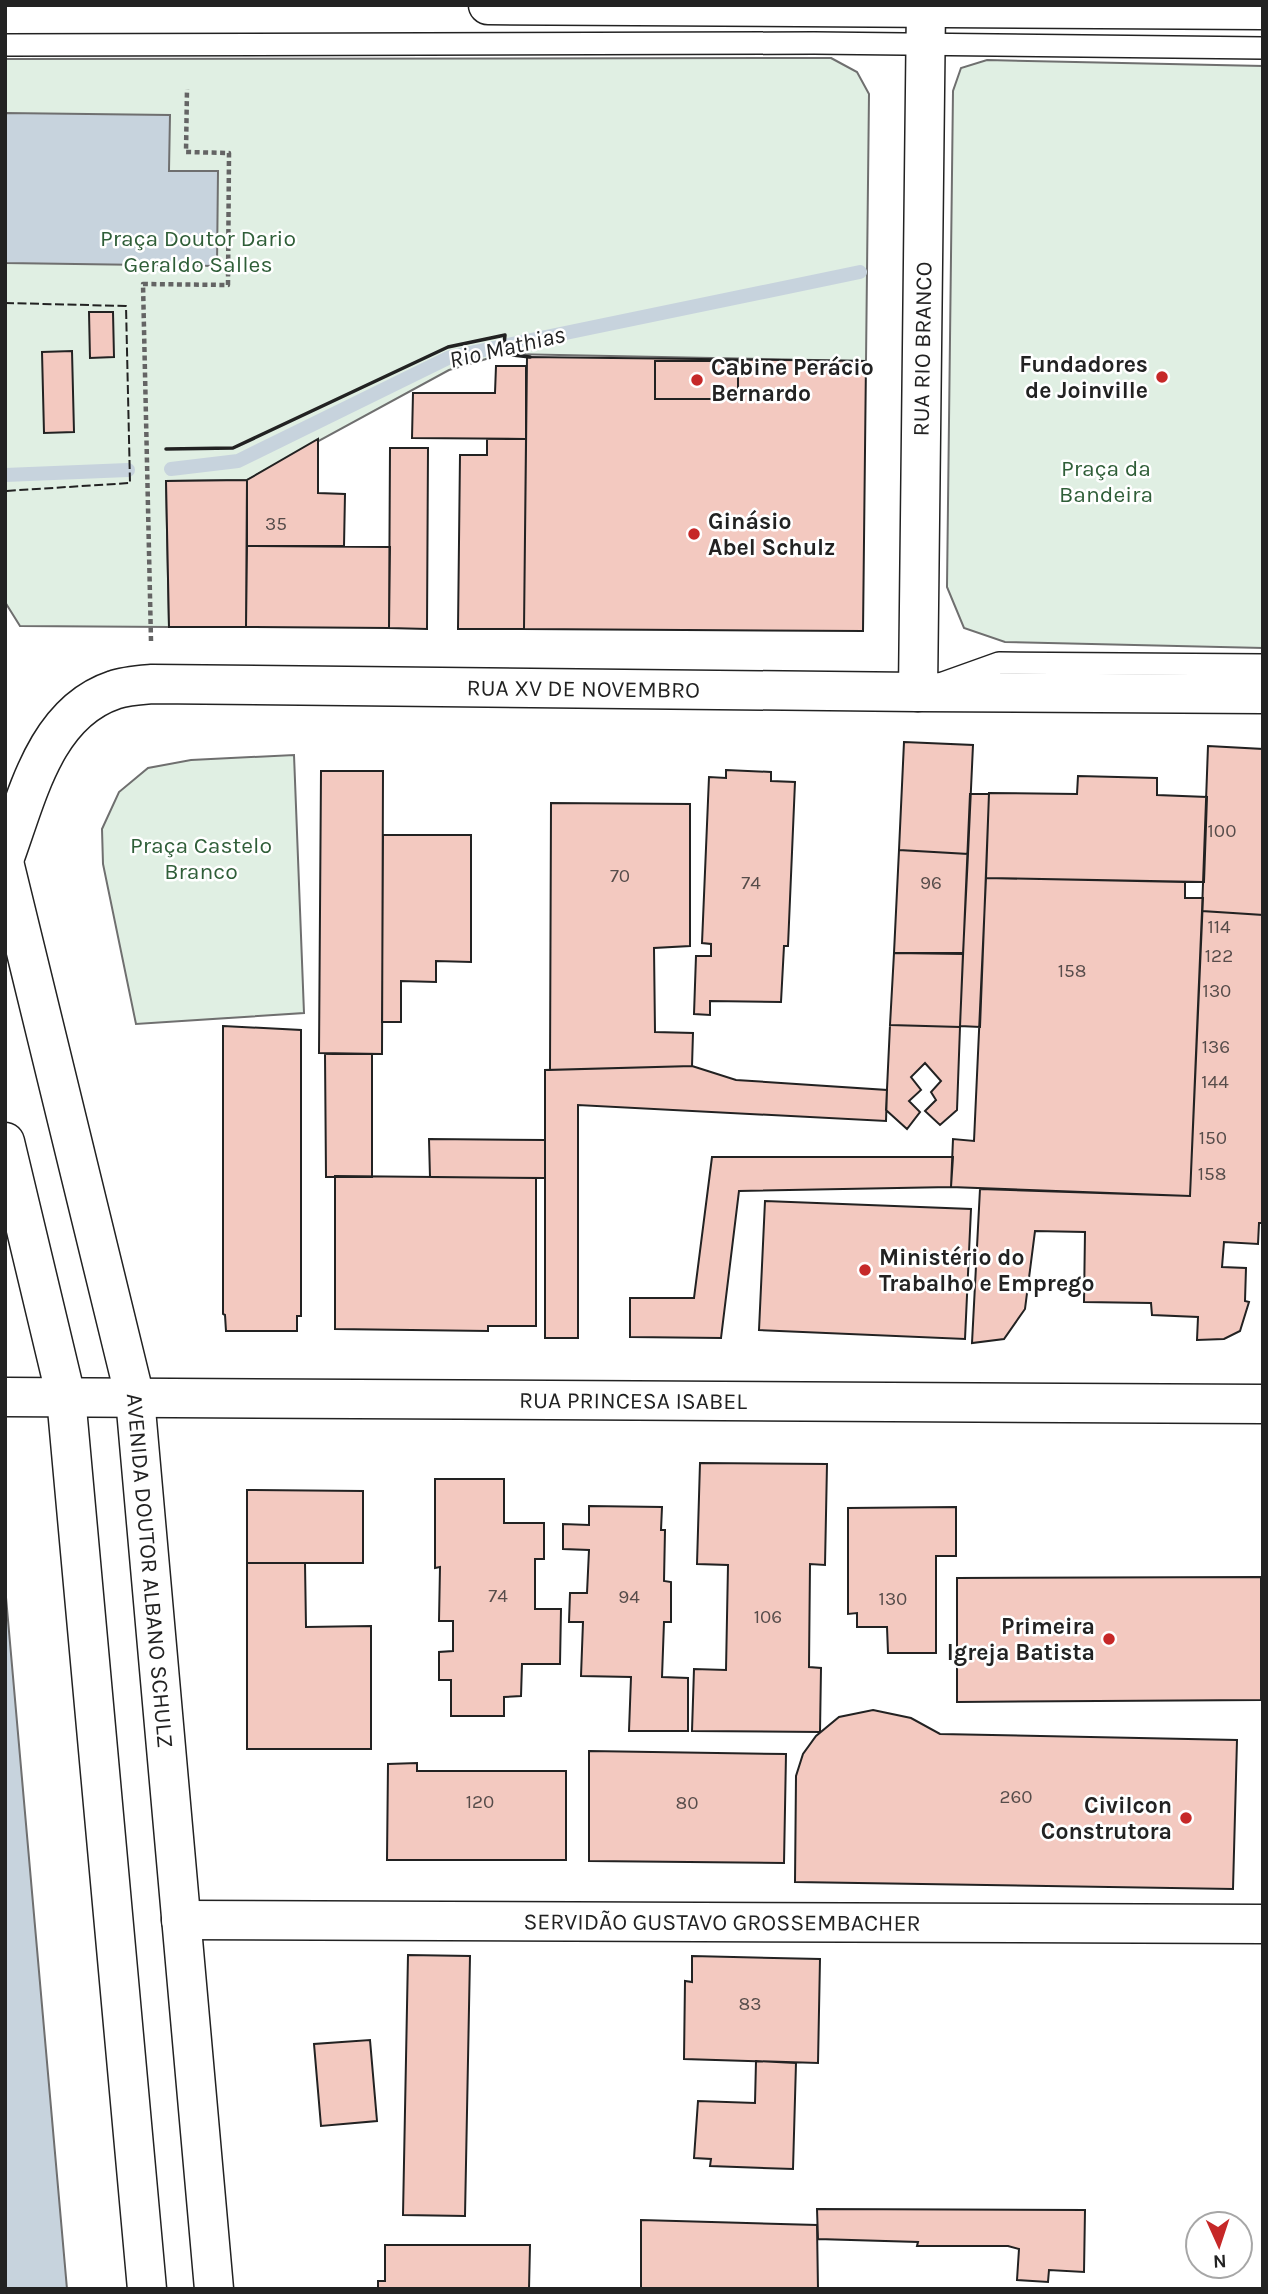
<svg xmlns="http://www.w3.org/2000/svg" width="1268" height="2294" font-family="Karla,sans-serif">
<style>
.green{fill:#e0efe3;stroke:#6f6f6f;stroke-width:2}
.water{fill:#c7d3dd;stroke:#6f6f6f;stroke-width:2}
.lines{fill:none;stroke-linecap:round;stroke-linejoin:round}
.stream{stroke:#c7d3dd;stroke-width:14}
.building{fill:#f3c9c0;stroke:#222;stroke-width:2;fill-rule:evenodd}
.lane-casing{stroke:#222;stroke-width:24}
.street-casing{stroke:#222;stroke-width:41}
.secondary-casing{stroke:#222;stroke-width:41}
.primary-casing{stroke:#222;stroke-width:41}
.path{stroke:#646464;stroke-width:4.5;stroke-dasharray:5 3.5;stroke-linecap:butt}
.lane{stroke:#fff;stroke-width:21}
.street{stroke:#fff;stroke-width:38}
.secondary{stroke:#fff;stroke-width:38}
.primary{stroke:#fff;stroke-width:38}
.fence{stroke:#222;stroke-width:2;stroke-dasharray:9 3.5;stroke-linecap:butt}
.wall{stroke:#222;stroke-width:3.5}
.poi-dot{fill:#c62828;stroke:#fff;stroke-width:2.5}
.labels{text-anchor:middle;stroke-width:5;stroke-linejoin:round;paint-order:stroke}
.number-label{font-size:19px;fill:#564c4a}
.park-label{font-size:23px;fill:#2f5e38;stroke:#fff}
.street-label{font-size:23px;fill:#222;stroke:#fff}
.poi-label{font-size:23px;font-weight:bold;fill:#222;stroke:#fff;text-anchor:end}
.water-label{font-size:24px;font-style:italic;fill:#222;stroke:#fff}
</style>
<rect width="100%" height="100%" fill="#fff"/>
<path class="green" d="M831,58L857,72L869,94L866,361L503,354L449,370L247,480L166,481L169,627L20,626L5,602V59Z
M987,60L1263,66V648L1005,642L964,628L947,587L953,91L961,68Z
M294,755L304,1013L136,1024L103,864L102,829L119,792L148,768L191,760Z"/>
<path class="water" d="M5,113L170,115L169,171H218L217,266L5,263Z
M5,1586L67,2289H5Z"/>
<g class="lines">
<path class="stream" d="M171,469L238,461L450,357L860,272
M5,475L128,470"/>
</g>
<path class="building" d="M89,312H113L114,357L90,358Z
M72,351L74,432L44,433L42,352Z
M527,357L866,361L863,631L524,629ZM655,361H738V399H655Z
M655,361H738V399H655Z
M496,366H526V439L412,438L413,393H495Z
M318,439V493L345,494L344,546H247V480Z
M487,439H526L524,629H458L460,455H487Z
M390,448H428L427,629L389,628Z
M247,480L246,627H169L166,481Z
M247,546L390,547L389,628L246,627Z
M904,742L973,745L968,854L899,850Z
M1208,746L1263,749V915L1202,911Z
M726,770L771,772V781L795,782L788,946H784L781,1002L710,1001V1015L694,1014L696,956H711V944L702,943L709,777L726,778Z
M321,771H383L382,1054L319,1053Z
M1078,776L1157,778V795L1207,797L1204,882L986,878L989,793L1077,794Z
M970,794H989L980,1027L960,1026Z
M551,803L690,804V946L654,948L655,1032L693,1033L692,1066L550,1070Z
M383,835H471V962L436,961V982L401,981V1022H382Z
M899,850L968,854L963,954L894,953Z
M986,878L1185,882V898H1203L1190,1196L951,1187L953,1139L974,1141Z
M1202,911L1263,915V1223H1259L1258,1244L1224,1242L1222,1267L1246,1268L1245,1301L1249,1302L1240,1331L1224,1339L1197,1340L1198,1317L1152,1315L1151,1303L1084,1302L1085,1232L1035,1231L1025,1309L1004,1339L972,1343L980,1189L1190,1196Z
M894,953H963L960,1027L890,1025Z
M890,1025L960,1027L957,1110L940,1125L925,1111L936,1100L931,1092L941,1081L925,1063L911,1077L921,1090L909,1101L920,1112L907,1129L886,1110Z
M223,1026L301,1030V1316H297V1331H226L225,1315L223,1314Z
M325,1054H372V1177H326Z
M692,1066L736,1080L887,1090L886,1121L578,1105V1338H545V1070Z
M429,1139L545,1140V1178L430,1177Z
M712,1157H953L951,1187L739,1191L721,1338L630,1337V1298H694Z
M335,1176L536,1178V1326H488V1331L335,1329Z
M765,1201L971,1209L965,1339L759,1330Z
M700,1463L827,1464L825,1565L810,1564L809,1667L821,1668L820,1732L692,1731L694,1669L726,1670L728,1565L697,1564Z
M435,1479H504V1523H544V1559H535V1609H561L560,1664H522L521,1696L504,1697V1716H451V1680H439V1652L453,1651V1621H439L440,1567L435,1568Z
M247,1490L363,1491V1563H247Z
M589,1506L662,1507L661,1530H665L664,1581L671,1582V1622H664L662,1677L688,1678V1731H629L631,1677L581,1676L583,1622H569L570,1593H587L589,1550L563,1549V1524L589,1525Z
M956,1507V1556H936V1653H888L887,1627H857V1613L848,1614V1508Z
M247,1563H305L306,1627L371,1626V1749H247Z
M1261,1577V1700L957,1702V1578Z
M873,1710L911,1718L940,1734L1237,1740L1233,1889L795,1882L796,1776L803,1754L816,1736L839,1717Z
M589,1751L786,1754L784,1863L589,1861Z
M417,1763V1771H566V1860H387L388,1764Z
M408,1955L470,1956L465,2216L403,2215Z
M692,1956L820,1959L818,2063L684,2059L685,1981L692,1982Z
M370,2040L377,2121L321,2126L314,2044Z
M756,2061L796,2063L793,2169L710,2166L711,2159L694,2158L698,2101L755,2103Z
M817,2209L1085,2210L1084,2272L1049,2270L1048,2282L1017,2280L1019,2249L1008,2246H917L918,2242L818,2239Z
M641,2220L817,2225L818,2289H641Z
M385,2245H530L529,2289H378V2281H385Z"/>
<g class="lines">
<defs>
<path id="lane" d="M5,45L814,43L1263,48
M943,683L999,663L1263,665"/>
<g id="street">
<path id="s1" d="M5,857C27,797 45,713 114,690C125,686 140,685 152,684L918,692"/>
<path id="s2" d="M181,1920L1263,1924"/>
</g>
<g id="secondary">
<path d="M488,5L1263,10"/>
<path d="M926,5L918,692L1263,694"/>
<path id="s3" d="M5,1397L1263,1404"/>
</g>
<g id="primary">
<path id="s4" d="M5,866L135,1398L214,2289"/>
<path d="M5,1142L66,1397L147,2289"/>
</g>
</defs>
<use href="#lane" class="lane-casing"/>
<use href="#street" class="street-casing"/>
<use href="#secondary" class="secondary-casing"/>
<use href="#primary" class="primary-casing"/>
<path class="path" d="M151,641L143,284L228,285L229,153L186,152L187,89"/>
<use href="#lane" class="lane"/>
<use href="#street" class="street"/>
<use href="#secondary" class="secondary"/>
<use href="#primary" class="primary"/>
<path class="fence" d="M5,303L126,306L130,483L5,491"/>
<path class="wall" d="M166,449L233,448L448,347L505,335L503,354L530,357"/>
</g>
<g class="poi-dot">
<circle cx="1162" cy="377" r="7"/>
<circle cx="697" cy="380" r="7"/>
<circle cx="694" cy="534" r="7"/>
<circle cx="865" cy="1270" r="7"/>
<circle cx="1109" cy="1639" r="7"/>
<circle cx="1186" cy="1818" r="7"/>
</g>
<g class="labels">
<g class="number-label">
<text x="276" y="530">35</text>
<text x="1222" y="837">100</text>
<text x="620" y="882">70</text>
<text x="751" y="889">74</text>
<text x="931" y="889">96</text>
<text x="1219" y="933">114</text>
<text x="1219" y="962">122</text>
<text x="1072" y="977">158</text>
<text x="1217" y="997">130</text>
<text x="1216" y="1053">136</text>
<text x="1215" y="1088">144</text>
<text x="1213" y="1144">150</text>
<text x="1212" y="1180">158</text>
<text x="498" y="1602">74</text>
<text x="629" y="1603">94</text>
<text x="893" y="1605">130</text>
<text x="768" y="1623">106</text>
<text x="1016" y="1803">260</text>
<text x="480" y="1808">120</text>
<text x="687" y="1809">80</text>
<text x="750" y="2010">83</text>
</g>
<g class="park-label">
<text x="198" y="246">Praça Doutor Dario<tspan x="198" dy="26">Geraldo Salles</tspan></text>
<text x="1106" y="476">Praça da<tspan x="1106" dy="26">Bandeira</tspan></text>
<text x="201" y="853">Praça Castelo<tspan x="201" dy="26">Branco</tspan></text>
</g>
<g class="street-label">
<text transform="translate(922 349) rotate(-89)" y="8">RUA RIO BRANCO</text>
<text dy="8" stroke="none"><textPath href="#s1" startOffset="677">RUA XV DE NOVEMBRO</textPath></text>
<text dy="8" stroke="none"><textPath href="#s3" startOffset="628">RUA PRINCESA ISABEL</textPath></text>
<text dy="8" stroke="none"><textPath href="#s4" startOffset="721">AVENIDA DOUTOR ALBANO SCHULZ</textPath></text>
<text dy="8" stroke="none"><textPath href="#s2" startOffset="541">SERVIDÃO GUSTAVO GROSSEMBACHER</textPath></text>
</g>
<g class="poi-label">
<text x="1148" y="372">Fundadores<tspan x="1148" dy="26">de Joinville</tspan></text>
<text x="711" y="375" text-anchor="start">Cabine Perácio<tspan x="711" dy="26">Bernardo</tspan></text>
<text x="708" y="529" text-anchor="start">Ginásio<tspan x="708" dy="26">Abel Schulz</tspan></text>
<text x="879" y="1265" text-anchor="start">Ministério do<tspan x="879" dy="26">Trabalho e Emprego</tspan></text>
<text x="1095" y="1634">Primeira<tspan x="1095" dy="26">Igreja Batista</tspan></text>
<text x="1172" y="1813">Civilcon<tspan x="1172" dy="26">Construtora</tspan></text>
</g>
<g class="water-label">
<text transform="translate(507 347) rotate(-13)" y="8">Rio Mathias</text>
</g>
</g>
<rect width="1268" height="2294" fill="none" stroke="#222222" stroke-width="14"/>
<g transform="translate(1219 2245) rotate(177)"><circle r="33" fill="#ffffff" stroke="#a7a7a7" stroke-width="2"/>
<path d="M0-5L12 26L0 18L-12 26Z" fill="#c62828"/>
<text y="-10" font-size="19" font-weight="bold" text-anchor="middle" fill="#222222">N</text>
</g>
</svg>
